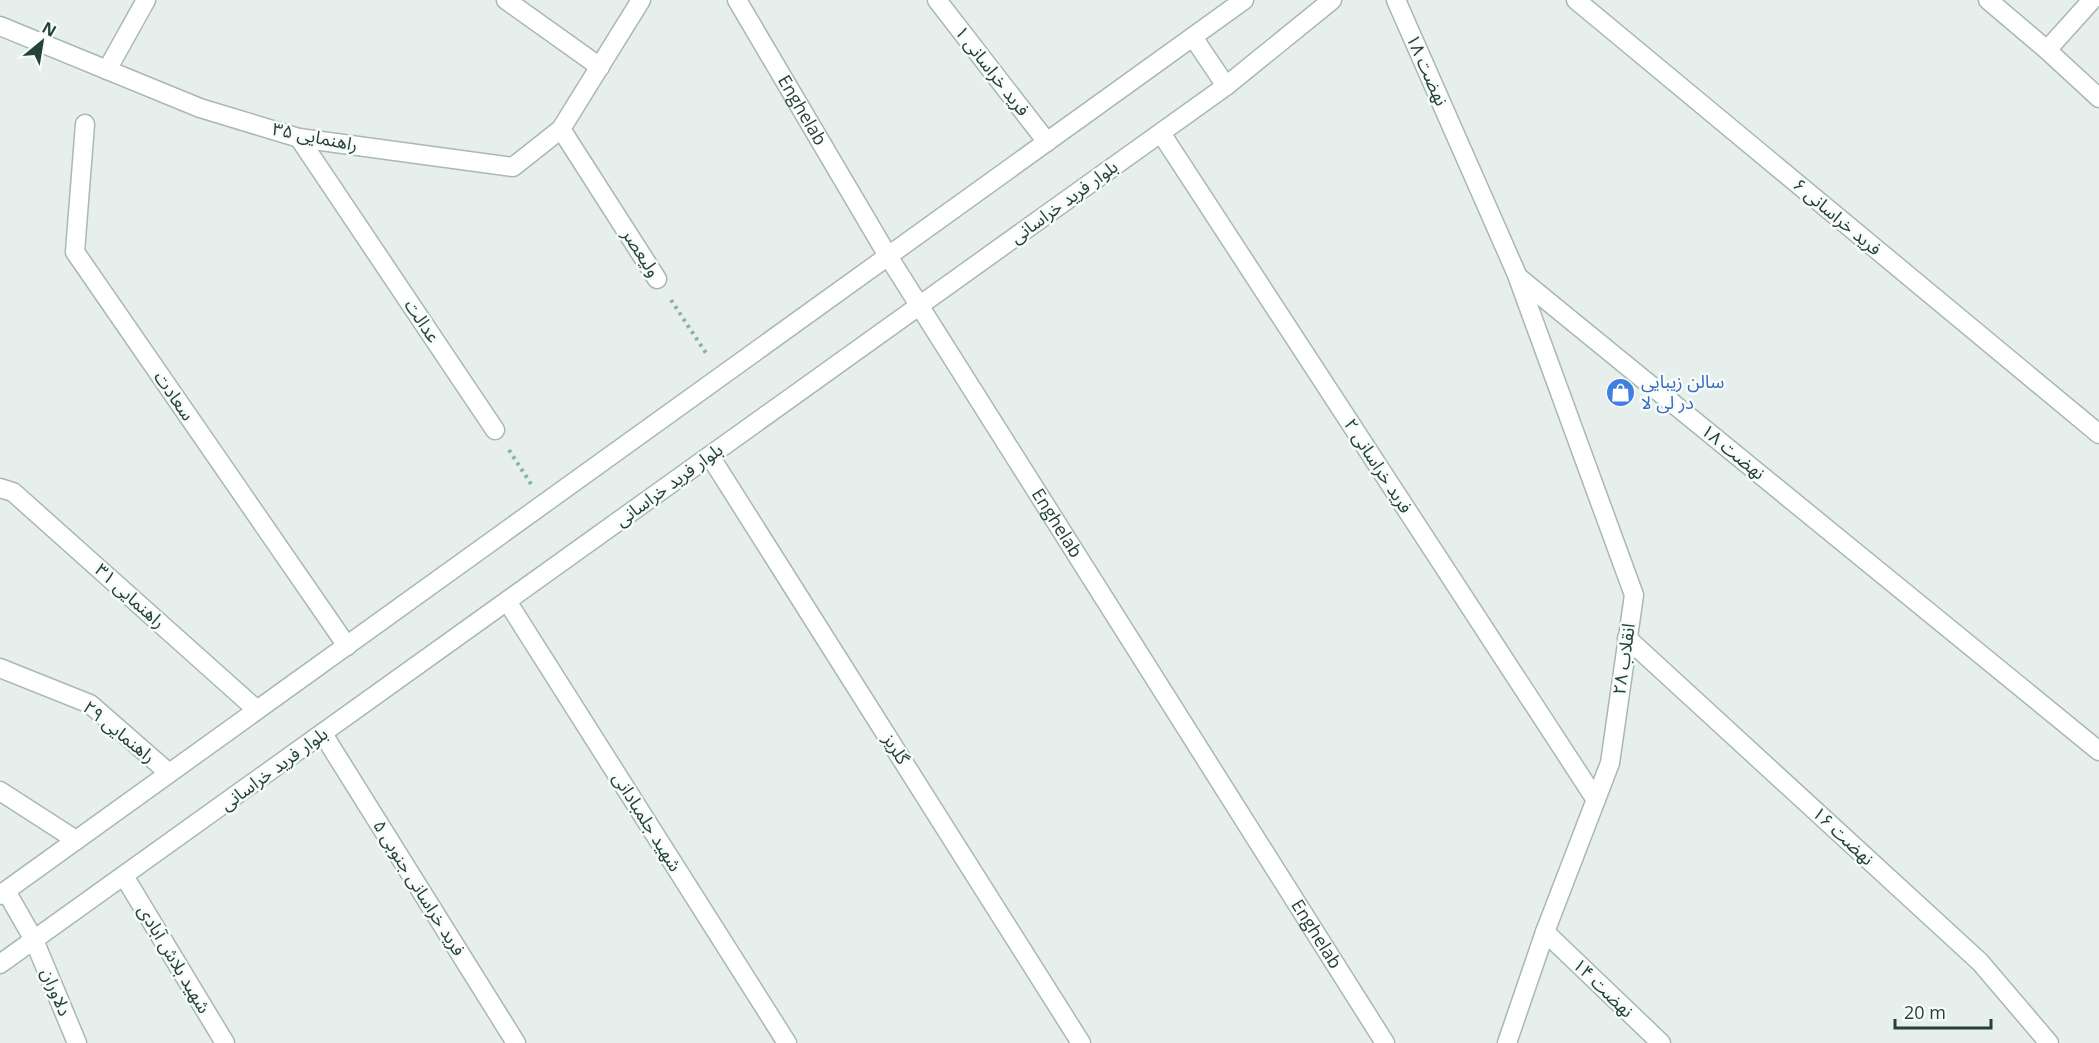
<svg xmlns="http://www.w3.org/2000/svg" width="2099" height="1043" font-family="'Open Sans','Noto Sans Arabic',sans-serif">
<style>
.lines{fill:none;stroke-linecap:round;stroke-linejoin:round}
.minor-casing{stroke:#a8b8b2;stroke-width:21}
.tertiary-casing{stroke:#a8b8b2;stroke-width:21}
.path{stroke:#86b3a5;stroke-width:4;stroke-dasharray:3 4.5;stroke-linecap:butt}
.minor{stroke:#fff;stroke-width:18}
.tertiary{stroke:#fff;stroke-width:18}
.labels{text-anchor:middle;stroke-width:5;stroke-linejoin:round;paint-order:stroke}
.street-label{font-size:18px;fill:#24423a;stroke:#f7fbf9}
.shop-label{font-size:18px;fill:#366cbe;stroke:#f7fbf9;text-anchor:start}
</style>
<rect width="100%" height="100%" fill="#e6efeb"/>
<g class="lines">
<defs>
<g id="minor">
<path d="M506,0L600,67"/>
<path id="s1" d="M737,0L888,256"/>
<path d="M937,0L1047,142"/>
<path d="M1396,0L1518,277L2099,751"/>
<path d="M1576,0L2099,434"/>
<path d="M1988,0L2047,50L2099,98"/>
<path d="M0,26L200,108L299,138L513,167L561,129L641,0"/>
<path d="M2047,50L2092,0"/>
<path d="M107,70L146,0"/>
<path d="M85,124L75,252L347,646"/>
<path d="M561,129L657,279"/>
<path d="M1161,133L1596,800"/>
<path d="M299,138L495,430"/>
<path d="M710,456L1081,1043"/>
<path d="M0,488L13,492L257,710"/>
<path d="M507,601L787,1043"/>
<path d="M1627,638L1980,962L2049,1043"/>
<path d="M0,668L90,704L169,773"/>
<path d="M323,734L516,1043"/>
<path d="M0,791L76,840"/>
<path d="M124,876L225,1043"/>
<path d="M1545,932L1661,1043"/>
<path d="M1507,1043L1545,932L1610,763L1634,595L1518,278"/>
</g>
<g id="tertiary">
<path d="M1193,37L1226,86"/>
<path id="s2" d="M888,256L1385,1043"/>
<path d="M6,891L34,940L77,1043"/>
<path d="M0,895L1244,0"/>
<path d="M0,964L1226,86L1332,0"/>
</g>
</defs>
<use href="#minor" class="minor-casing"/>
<use href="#tertiary" class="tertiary-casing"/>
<path class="path" d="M671,300L708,356
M509,450L531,484"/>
<use href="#minor" class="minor"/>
<use href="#tertiary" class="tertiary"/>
</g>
<defs>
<symbol id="shop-disc" viewBox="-11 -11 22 22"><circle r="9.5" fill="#3f7fe0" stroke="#f7fbf9"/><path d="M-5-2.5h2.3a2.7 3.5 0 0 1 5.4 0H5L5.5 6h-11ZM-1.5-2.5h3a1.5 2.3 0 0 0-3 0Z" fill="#fff"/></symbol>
</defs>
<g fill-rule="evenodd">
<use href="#shop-disc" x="1604" y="376" width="33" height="33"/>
</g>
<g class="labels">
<g class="street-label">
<text transform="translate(1427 70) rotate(66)" y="6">نهضت ۱۸</text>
<text transform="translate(992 71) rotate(52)" y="6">فرید خراسانی ۱</text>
<text dy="6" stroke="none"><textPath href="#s1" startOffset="128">Enghelab</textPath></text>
<text transform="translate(315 137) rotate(11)" y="6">راهنمایی ۳۵</text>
<text transform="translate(1064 202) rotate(-36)" y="6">بلوار فرید خراسانی</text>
<text transform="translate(1837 217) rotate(40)" y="6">فرید خراسانی ۶</text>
<text transform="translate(641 253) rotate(57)" y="6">ولیعصر</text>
<text transform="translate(422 321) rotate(56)" y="6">عدالت</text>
<text transform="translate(174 396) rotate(55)" y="6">سعادت</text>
<text transform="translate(1733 452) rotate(39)" y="6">نهضت ۱۸</text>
<text transform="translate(1378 466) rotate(57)" y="6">فرید خراسانی ۲</text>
<text transform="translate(669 485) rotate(-36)" y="6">بلوار فرید خراسانی</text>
<text dy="6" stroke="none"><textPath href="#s2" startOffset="316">Enghelab</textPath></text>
<text transform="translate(130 596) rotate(42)" y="6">راهنمایی ۳۱</text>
<text transform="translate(1624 659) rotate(-82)" y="6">انقلاب ۲۸</text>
<text transform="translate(119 732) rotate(39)" y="6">راهنمایی ۲۹</text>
<text transform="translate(896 749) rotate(58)" y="6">گلریز</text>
<text transform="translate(274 769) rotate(-36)" y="6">بلوار فرید خراسانی</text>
<text transform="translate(647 822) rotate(58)" y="6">شهید جلمبادانی</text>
<text transform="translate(1843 836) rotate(43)" y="6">نهضت ۱۶</text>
<text transform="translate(419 888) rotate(58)" y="6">فرید خراسانی جنوبی ۵</text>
<text dy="6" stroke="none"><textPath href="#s2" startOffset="802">Enghelab</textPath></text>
<text transform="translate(174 959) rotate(59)" y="6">شهید بلاش آبادی</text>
<text transform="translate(1603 988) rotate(44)" y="6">نهضت ۱۴</text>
<text transform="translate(56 992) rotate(67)" y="6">دلاوران</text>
</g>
<g class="shop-label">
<text x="1641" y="388">سالن زیبایی<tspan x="1641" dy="21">در لی لا</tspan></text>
</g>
</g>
<g transform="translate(42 42) rotate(30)" stroke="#f7fbf9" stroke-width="4.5" paint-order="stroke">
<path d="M0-4.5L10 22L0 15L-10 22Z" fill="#24423a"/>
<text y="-9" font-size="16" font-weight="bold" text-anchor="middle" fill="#24423a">N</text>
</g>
<path d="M1895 1019v9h96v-9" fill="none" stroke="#24423a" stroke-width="3"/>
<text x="1904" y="1019" font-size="18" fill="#24423a" stroke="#f7fbf9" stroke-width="4.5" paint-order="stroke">20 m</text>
</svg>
